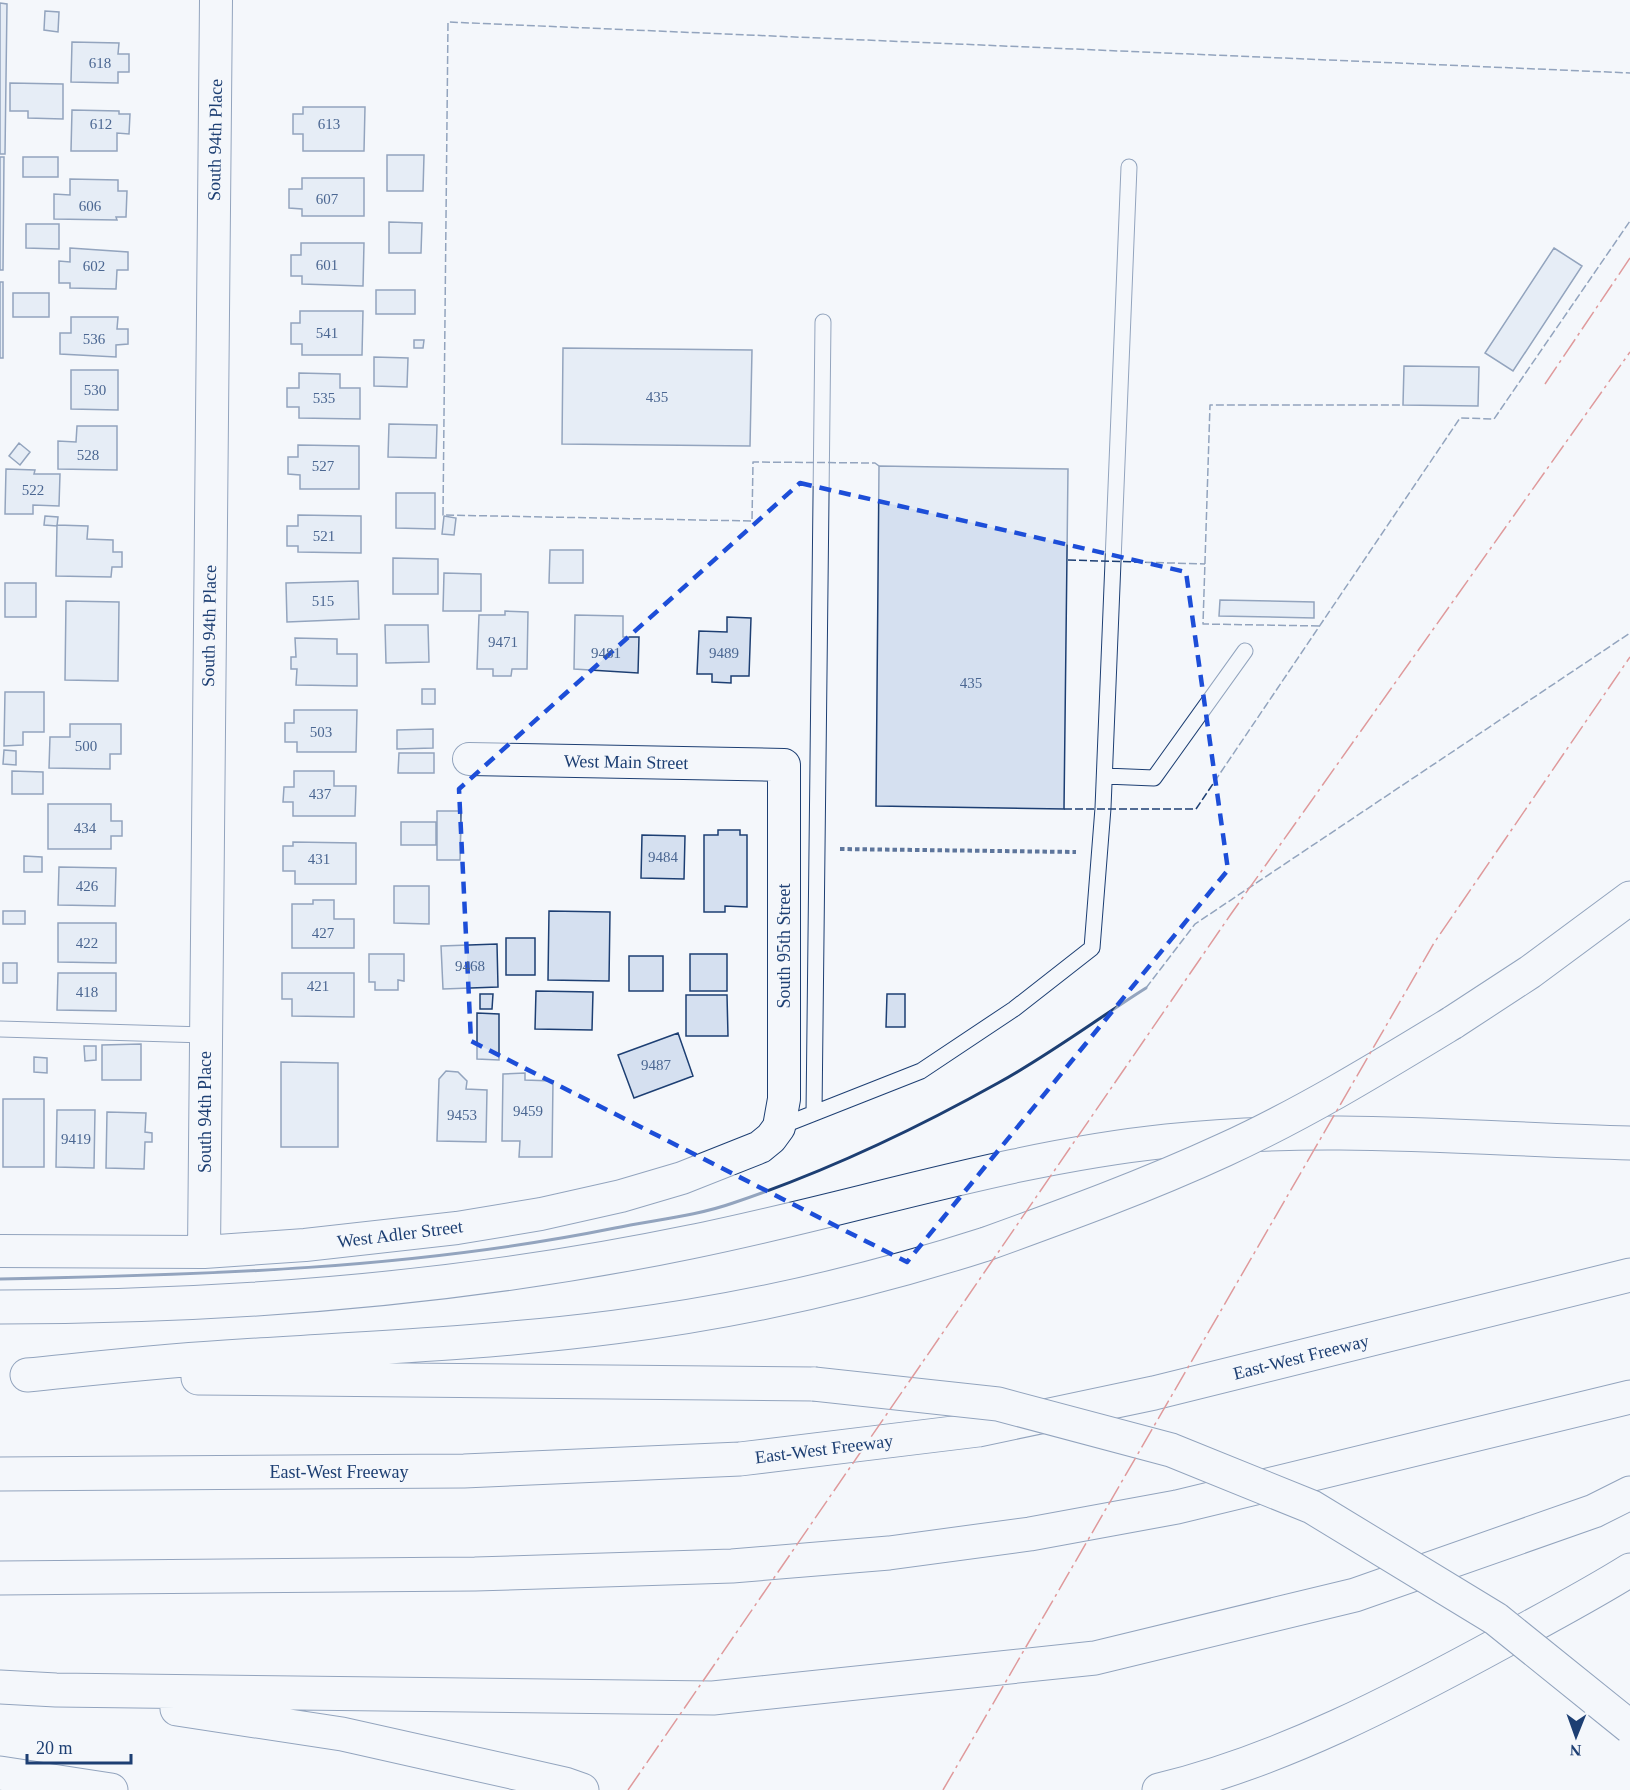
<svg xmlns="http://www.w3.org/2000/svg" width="1630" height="1790" font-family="Georgia,serif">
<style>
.building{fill:#d5e0f0;stroke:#1d3f73;stroke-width:1.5}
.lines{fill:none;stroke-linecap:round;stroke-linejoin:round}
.service-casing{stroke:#1d3f73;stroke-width:17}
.minor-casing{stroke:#1d3f73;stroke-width:34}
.motorway-casing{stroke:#1d3f73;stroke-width:35}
.path{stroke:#5e769c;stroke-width:4;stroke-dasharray:4.5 3;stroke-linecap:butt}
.service{stroke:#f4f7fb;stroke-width:15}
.minor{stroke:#f4f7fb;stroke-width:32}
.motorway{stroke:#f4f7fb;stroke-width:33}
.motorway-bridge-casing{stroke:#1d3f73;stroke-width:35;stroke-linecap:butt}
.motorway-bridge{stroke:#f4f7fb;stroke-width:33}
.fence{stroke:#1d3f73;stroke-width:1.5;stroke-dasharray:8 3;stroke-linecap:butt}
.wall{stroke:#1d3f73;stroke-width:3}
.power{stroke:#c62828;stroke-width:1.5;stroke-dasharray:21 4.5 3 4.5;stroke-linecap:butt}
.marked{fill:none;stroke:#1d4ed8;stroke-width:4.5;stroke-dasharray:12 8;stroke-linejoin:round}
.labels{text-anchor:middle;stroke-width:4.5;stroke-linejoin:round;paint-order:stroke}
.number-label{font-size:15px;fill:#4b6792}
.street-label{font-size:18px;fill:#1d3f73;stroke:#f4f7fb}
</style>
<rect width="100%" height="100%" fill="#f4f7fb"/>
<path class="building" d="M0,3L7,4L5,154H0Z
M45,11L59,12L58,32L44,30Z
M72,42L119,43L118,54H129V72H118V83L71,82Z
M10,83L63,84V119L28,118V111H10Z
M303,107H365L364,151H303V134H293V114H303Z
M72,110L119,111V114H130L129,134L117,133V151H71Z
M387,155H424L423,191H387Z
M0,157H4L3,270H0Z
M23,157H58V177H23Z
M302,178H364V216H302V209L289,208V189H302Z
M70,179L118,180V191H127L126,217H116L117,220L54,219V194L70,195Z
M389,222L422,223L421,253H389Z
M26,224H59V249L26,248Z
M301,243H364L363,286L302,284V276H291V255H301Z
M70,248L128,252V270H117L116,289L70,288V283H59V261L70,262Z
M1554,248L1582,266L1513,371L1485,353Z
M0,282H3V358H0Z
M376,290H415V314H376Z
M13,293H49V317H13Z
M300,311H363L362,355H302V344H291V323H300Z
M71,317H118L117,329H128V344L116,345V357L60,354V333H71Z
M414,340H424L423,348H414Z
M563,348L752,350L750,446L562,444Z
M374,357L408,358L407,387L374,386Z
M1404,366L1479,367L1478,406L1403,405Z
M71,370H118V410L71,409Z
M299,373L340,374V388H360V419L299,418V407H287V388H299Z
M389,424L437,425L436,458L388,457Z
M77,426H117V470L58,469V441L76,442Z
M19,443L30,452L20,465L9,456Z
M298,445L359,446V489H300V475L288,474V457H298Z
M879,466L1068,469L1064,809L876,806Z
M6,469L35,470L34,474H60L59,506L33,505V514H5Z
M396,493H435V529L396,528Z
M298,515L361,516V553L298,552V546H287V526H298Z
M45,516L58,517L57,526L44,525Z
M444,516L456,518L454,535L442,534Z
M57,525L88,526L87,539L113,540V552H122V567H112L111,577L56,576Z
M550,550H583V583H549Z
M393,558L438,559V594H393Z
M444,573L481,574V611H443Z
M358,581L359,619L287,622L286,583Z
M5,583H36V617H5Z
M1220,600L1314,602V618L1219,616Z
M66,601L119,602L118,681L65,680Z
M505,611L528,612L527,669H512L511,676H493V669H477L479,615H505Z
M575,615L623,616V637H639L638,673L574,669Z
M727,617L751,618L749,676H731V683L712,682V674H697L699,631L727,632Z
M385,625H428L429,662L386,663Z
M295,638L337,639V654H357V686L296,685L297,669H291V657H296Z
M422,689H435V704H422Z
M5,692H44V732H23V745L4,746Z
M294,710H357L356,752H297V742H285V723H294Z
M70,724H121V754H110V769L49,768L50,737H70Z
M433,729V748L397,749V730Z
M4,750L16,751V765L3,764Z
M399,753H434V773H398Z
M12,771L43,772V794H12Z
M294,771H334V786H356L355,816H293V802H283L284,787H294Z
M48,804H111V821H122V836H111V849H48Z
M437,811H461L460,860H437Z
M401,822H436V845H401Z
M718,830H740V835H747V907L725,906V912H704V835H718Z
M642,835L685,836L684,879L641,878Z
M293,842L356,843V884H295V871H283V846H293Z
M24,856L42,857V872H24Z
M59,867L116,868L115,906L58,905Z
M394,886H429V924L394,923Z
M313,900H334V919H354V948H292V904H313Z
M3,911H25V924H3Z
M549,911L610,912L609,981L548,980Z
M58,923H116V963L58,962Z
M506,938H535V975H506Z
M497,944L498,987L443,989L441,946Z
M369,954H404V981L398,980V990H375V982H369Z
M690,954H727V991H690Z
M629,956H663V991H629Z
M3,963H17V983H3Z
M58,973H116V1011L57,1010Z
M282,973H354V1017L292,1016V999H282Z
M536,991L593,992L592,1030L535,1029Z
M480,994H493L492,1009H480Z
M887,994H905V1027H886Z
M686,995H727L728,1036H686Z
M477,1013L499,1014V1060L477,1059Z
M678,1033L693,1076L634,1098L618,1055Z
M141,1044V1080H102V1045Z
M84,1046H96V1060L85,1061Z
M34,1057L47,1058V1073L34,1072Z
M281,1062L338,1063V1147H281Z
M446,1071L458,1072L467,1081L466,1089L487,1090L486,1142L437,1141L439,1079Z
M525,1073V1080L553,1081L552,1157H519L520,1141H502L503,1074Z
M3,1099H44V1167H3Z
M57,1110H95L94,1168L56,1167Z
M107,1112L146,1113L145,1132L152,1133V1142H145L144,1169L106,1168Z"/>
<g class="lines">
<defs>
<path id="service" d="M1105,776L1154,778L1245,651
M0,1029L205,1035
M814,1113L823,322
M779,1127L921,1071L1014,1009L1092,948L1103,808L1129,167"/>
<path id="minor" d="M0,1251L204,1252L305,1245L457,1228L541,1214L621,1196L682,1178L760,1147L771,1138L779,1127L784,1099V765L469,759
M204,1252L216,0"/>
<path id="motorway" d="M1452,1023L1530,972L1630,898
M0,1307C232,1307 463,1289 690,1242C850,1210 1005,1158 1167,1141C1320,1124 1477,1139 1630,1143
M27,1375C98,1368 169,1360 241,1356C366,1348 491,1343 615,1327C742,1311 865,1283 986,1244
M198,1378L814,1384
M0,1474L464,1471L740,1459L978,1430L1154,1393L1630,1275
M0,1578L475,1574L732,1566L889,1553L1030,1534L1177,1507L1630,1397
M0,1687L56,1690L713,1698L1095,1658L1355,1595L1594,1511L1630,1493
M177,1709L342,1734L565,1784L582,1790
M0,1773L111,1790
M1159,1790C1280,1761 1398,1699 1506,1640C1548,1617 1590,1595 1630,1570"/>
</defs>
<use href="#service" class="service-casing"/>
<use href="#minor" class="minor-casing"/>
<use href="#motorway" class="motorway-casing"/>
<path class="path" d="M840,849L1076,852"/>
<use href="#service" class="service"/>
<use href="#minor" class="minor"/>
<use href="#motorway" class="motorway"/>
<defs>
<path id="motorway-bridge" d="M986,1244C1066,1215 1146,1186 1224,1150C1303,1114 1378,1068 1452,1023
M814,1384L998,1404L1171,1450L1312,1507L1496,1619L1630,1727"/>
</defs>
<use href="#motorway-bridge" class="motorway-bridge-casing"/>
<use href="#motorway-bridge" class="motorway-bridge"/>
<path class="fence" d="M879,466L875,463L753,462L752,521L443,515L448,22L1630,73
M1068,560L1205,564
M1319,626L1203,624L1210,405H1403
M1064,809H1196L1460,418L1494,419L1630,221
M1146,988L1195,924L1630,633"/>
<path class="wall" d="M0,1279C206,1275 412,1269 615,1228C654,1220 696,1216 733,1203C825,1172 914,1130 998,1083C1049,1055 1097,1019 1146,988"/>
<path class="power" d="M1545,384L1630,258
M628,1790L1231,914L1630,352
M943,1790L1434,943L1630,657"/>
</g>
<path d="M0 0H1630V1790H0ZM800,483L1186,572L1228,870L907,1262L471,1041L459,789Z" fill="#f4f7fb" fill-opacity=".55" fill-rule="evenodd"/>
<path class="marked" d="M800,483L1186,572L1228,870L907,1262L471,1041L459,789Z"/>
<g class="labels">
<g class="number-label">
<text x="100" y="68">618</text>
<text x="101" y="129">612</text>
<text x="329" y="129">613</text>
<text x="327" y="204">607</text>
<text x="90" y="211">606</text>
<text x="327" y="270">601</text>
<text x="94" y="271">602</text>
<text x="327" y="338">541</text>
<text x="94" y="344">536</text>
<text x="95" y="395">530</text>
<text x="657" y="402">435</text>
<text x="324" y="403">535</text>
<text x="88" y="460">528</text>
<text x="323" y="471">527</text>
<text x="33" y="495">522</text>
<text x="324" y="541">521</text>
<text x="323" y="606">515</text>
<text x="503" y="647">9471</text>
<text x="606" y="658">9481</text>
<text x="724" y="658">9489</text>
<text x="971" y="688">435</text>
<text x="321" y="737">503</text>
<text x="86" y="751">500</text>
<text x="320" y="799">437</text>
<text x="85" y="833">434</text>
<text x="663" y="862">9484</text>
<text x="319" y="864">431</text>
<text x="87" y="891">426</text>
<text x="323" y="938">427</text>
<text x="87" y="948">422</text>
<text x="470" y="971">9468</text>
<text x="318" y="991">421</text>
<text x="87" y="997">418</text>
<text x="656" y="1070">9487</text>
<text x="528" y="1116">9459</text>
<text x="462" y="1120">9453</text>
<text x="76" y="1144">9419</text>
</g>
<g class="street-label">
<text transform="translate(215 140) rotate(-89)" y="6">South 94th Place</text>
<text transform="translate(209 626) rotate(-89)" y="6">South 94th Place</text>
<text transform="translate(626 762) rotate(1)" y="6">West Main Street</text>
<text transform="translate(784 946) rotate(-90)" y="6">South 95th Street</text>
<text transform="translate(205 1112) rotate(-90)" y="6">South 94th Place</text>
<text transform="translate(400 1234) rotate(-7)" y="6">West Adler Street</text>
<text transform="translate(1301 1357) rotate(-14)" y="6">East-West Freeway</text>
<text transform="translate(824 1449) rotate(-7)" y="6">East-West Freeway</text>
<text x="339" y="1478">East-West Freeway</text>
</g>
</g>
<g transform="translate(1576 1736) rotate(181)" stroke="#f4f7fb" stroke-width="4.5" paint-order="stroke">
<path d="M0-4.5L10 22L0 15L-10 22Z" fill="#1d3f73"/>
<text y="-9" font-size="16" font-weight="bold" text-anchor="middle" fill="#1d3f73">N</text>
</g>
<path d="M27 1754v9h104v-9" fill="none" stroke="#1d3f73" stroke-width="3"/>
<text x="36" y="1754" font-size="18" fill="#1d3f73" stroke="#f4f7fb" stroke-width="4.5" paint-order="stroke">20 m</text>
</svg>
